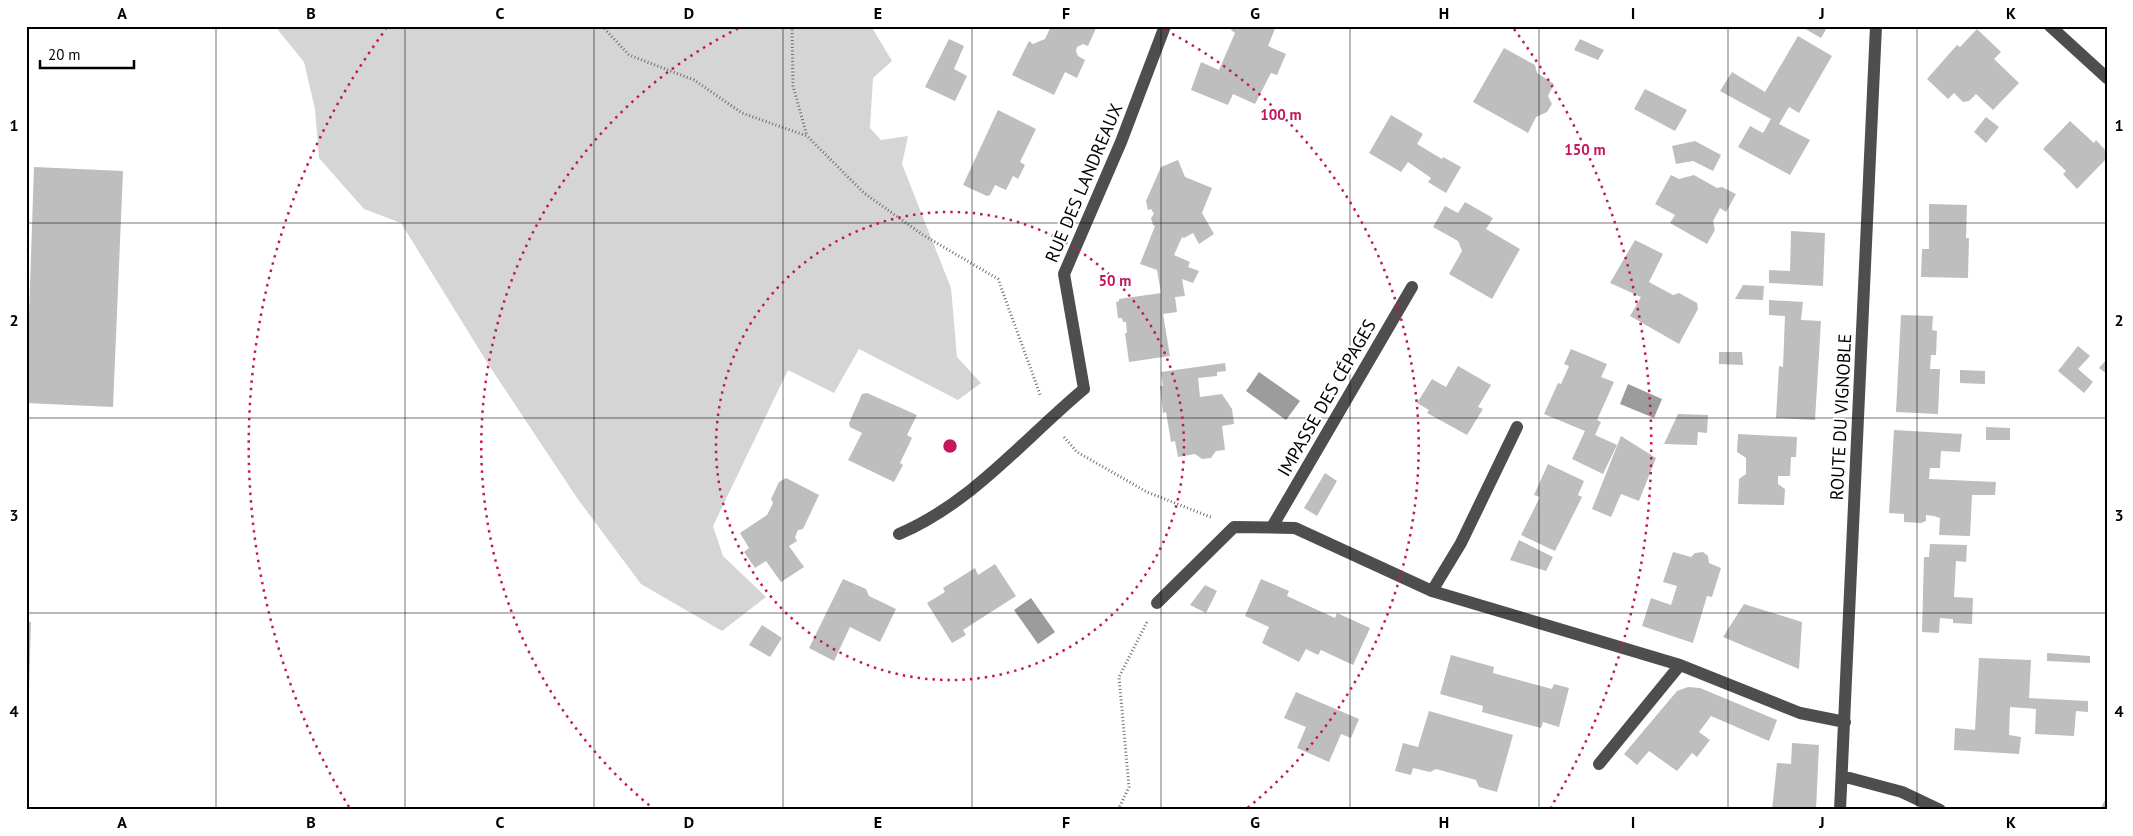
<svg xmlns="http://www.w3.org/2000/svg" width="2133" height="836" font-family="'PT Sans',sans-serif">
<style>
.green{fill:#d5d5d5}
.water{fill:#9c9c9c}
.building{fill:#bebebe}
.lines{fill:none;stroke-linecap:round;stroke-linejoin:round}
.path{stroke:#707070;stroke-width:3;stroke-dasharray:1 2.5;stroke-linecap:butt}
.minor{stroke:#4e4e4e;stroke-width:12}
.grid{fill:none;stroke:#000;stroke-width:1;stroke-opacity:0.55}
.ring{fill:none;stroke:#c2185b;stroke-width:2.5;stroke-dasharray:2.5 5}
.labels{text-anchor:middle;stroke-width:4;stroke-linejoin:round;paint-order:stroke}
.street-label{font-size:18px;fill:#000;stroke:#fff}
.centre{fill:#c2185b;stroke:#fff;stroke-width:2.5}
.ring-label{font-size:15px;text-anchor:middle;font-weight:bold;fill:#c2185b;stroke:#fff;stroke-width:4;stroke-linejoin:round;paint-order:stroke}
.neatline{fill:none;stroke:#000;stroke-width:2}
.grid-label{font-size:16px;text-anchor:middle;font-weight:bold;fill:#000}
</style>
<rect width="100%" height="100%" fill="#fff"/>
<path class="green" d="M280,26H871L892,61L873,78L870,128L881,140L908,136L902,164L951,288L957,357L981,383L958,400L859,349L834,393L788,370L713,526L723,556L766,597L722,631L641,584L577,498L490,367L401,223L364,209L319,158L315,109L304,62L278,30Z"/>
<path class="water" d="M1259,372L1300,401L1286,420L1246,391Z
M1628,384L1662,399L1654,418L1620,404Z
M1031,598L1055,632L1038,644L1014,610Z"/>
<path class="building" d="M1051,26H1097L1088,46L1083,44L1077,47L1076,51L1078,56L1085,60L1077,78L1065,72L1054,95L1012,75L1029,41L1033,44L1045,39Z
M1232,26H1276L1268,46L1286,54L1277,75L1271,73L1255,104L1233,94L1228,105L1191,90L1201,62L1219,70L1235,33L1231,30Z
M1800,26H1828L1821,38Z
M1977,29L2001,52L1994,59L2019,83L1993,110L1976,94L1969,101L1963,102L1954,93L1948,99L1927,79L1957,45L1960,47Z
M1798,36L1832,56L1799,113L1789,107L1779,124L1810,140L1790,175L1738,147L1750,126L1763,133L1771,119L1720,91L1732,72L1765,92Z
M949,39L964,46L954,69L967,76L955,101L925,87Z
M1580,39L1604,50L1598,60L1574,50Z
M1504,48L1535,65L1537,73L1554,84L1548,96L1552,104L1547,112L1536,117L1528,133L1473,102Z
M1645,89L1687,110L1675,131L1634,109Z
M998,110L1036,129L1020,162L1025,165L1018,179L1013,176L1006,190L995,185L990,195L987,196L963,185Z
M1391,115L1423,134L1417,144L1442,159L1443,157L1461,167L1446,193L1428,182L1431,178L1408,162L1401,172L1369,153Z
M1986,117L1999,127L1986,143L1974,132Z
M2070,121L2094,143L2096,140L2107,152V158L2077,189L2063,174L2066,171L2043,149Z
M1695,141L1721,155L1713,171L1693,161L1676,164L1672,146Z
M1178,160L1185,177L1212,188L1202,213L1214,234L1199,244L1193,233L1184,238L1182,237L1174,255L1190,262L1188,267L1199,271L1193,283L1182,279L1185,296L1175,297L1177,312L1163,314L1170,356L1129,362L1125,333H1127L1126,322H1123L1122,318H1118L1116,302L1119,301V299L1161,293L1157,270L1140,264L1155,226L1153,225L1151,218L1154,214L1151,209L1148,210L1146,201L1161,167Z
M34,167L123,171L113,407L26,403Z
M1671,175L1679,179L1694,175L1717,188L1722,187L1736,194L1726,212L1720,208L1713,221L1715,230L1707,244L1670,223L1675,215L1655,204Z
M1465,202L1493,218L1486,229L1520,249L1492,299L1449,274L1462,251L1458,241L1433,227L1445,206L1458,213Z
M1929,204L1967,205L1966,238H1969L1968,278L1921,277L1922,249H1929Z
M1791,231L1825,233L1823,286L1769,283V270L1790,271Z
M1635,240L1663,254L1649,282L1673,295L1679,293L1697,303L1698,309L1679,344L1630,316L1641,297L1610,283Z
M1743,285L1764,286L1763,300L1735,299Z
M1769,300L1803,302L1801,320L1821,321L1815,420L1776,418L1779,366L1783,367L1785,316L1769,315Z
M1901,315L1933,316L1932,330L1937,331L1936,355H1931L1930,369H1940L1938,414L1896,412Z
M2078,346L2090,356L2078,369L2093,382L2084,393L2058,371Z
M1571,349L1607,364L1601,377L1614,382L1597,420L1601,422L1595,435L1617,445L1603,474L1572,459L1585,431L1544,414L1558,383L1561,384L1569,366L1564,364Z
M1719,352H1742L1743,365L1719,364Z
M2107,359V374L2099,368Z
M1225,363L1226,371L1217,372V376L1198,378L1200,397L1222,394L1232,409L1234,424L1222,426L1225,450L1216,451L1211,458L1202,459L1195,454L1178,457L1175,441L1171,442L1166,412L1163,413L1160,386H1163L1161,372Z
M1458,366L1491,385L1478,407L1483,409L1467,435L1427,413L1429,410L1417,403L1432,379L1446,387Z
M1960,370L1985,371V384L1960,383Z
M867,393L917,415L907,435L912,438L900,463L903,465L894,482L848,460L862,433L850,427L849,423L862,394Z
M1678,414L1708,415L1707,433L1698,432L1697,445L1664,444Z
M1986,427L2010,428V440H1986Z
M1894,430L1962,434L1960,452L1941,451L1940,468H1930L1929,479L1996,482L1995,495H1972L1970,536L1939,535L1940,518L1934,516L1926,515V521L1921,523L1904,522V514L1889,513Z
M1738,434L1797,437L1796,457H1791L1790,476H1778V484L1785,489L1784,505L1738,504L1739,479L1746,474V458L1737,452Z
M1621,436L1656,458L1639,501L1621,494L1611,517L1592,509Z
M1548,464L1584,481L1578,495L1582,497L1555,551L1521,535L1540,497L1534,495Z
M1325,473L1337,481L1317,516L1304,508Z
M786,478L819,495L803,529L798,530L795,537L797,541L789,546L804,567L781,582L766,561L755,568L744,552L749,548L740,533L767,515L773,503L771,499L779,482Z
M1519,540L1553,557L1546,571L1510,560Z
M1930,544L1967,545L1966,562L1956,561L1954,597L1973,598L1972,624L1953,623V619L1940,618L1939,633L1922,632L1924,557H1929Z
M1673,552L1691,557L1695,553L1703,552L1708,556L1709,563L1721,568L1712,597L1707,596L1693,643L1642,626L1651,598L1671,605L1677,586L1663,582Z
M995,564L1016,596L963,630L966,635L952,643L927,603L945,592L943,588L975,568L978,575Z
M843,579L866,589L869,596L896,609L880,642L850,627L834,661L809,648Z
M1261,579L1289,591L1287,596L1335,618L1337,613L1370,628L1353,665L1321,650L1318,655L1306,649L1299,662L1262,643L1269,627L1245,616Z
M1205,585L1217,591L1206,613L1190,605Z
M1744,604L1802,622L1799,669L1723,637Z
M26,622H31L28,726H26Z
M762,625L782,638L770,657L749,645Z
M2047,653L2090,656V663L2047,661Z
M1451,655L1494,667L1493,673L1552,689L1554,684L1569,688L1559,727L1543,722L1541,728L1482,712L1483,706L1440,694Z
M1979,658L2031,660L2029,698L2088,701V712L2076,711L2074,736L2035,734L2036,709L2010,707L2009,735L2021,737L2019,754L1954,750L1955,728L1975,730Z
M1688,687L1700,688L1777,720L1769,741L1711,716L1699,732L1710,740L1697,757L1692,753L1677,771L1649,751L1637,765L1624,754L1677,691Z
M1296,692L1359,719L1351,738L1341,734L1329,762L1297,748L1306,727L1284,718Z
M1429,711L1513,735L1497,792L1479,787L1476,780L1436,769L1430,772L1413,768L1411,775L1395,771L1403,743L1418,747Z
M1792,743L1819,745L1816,810H1772L1777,763L1791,764Z
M2107,796V810H2100Z"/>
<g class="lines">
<path class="path" d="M602,26L629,55L694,80L742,113L807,136L864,193L923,235L998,279L1041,397
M792,26L793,86L807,136
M1064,437L1077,452L1147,492L1213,518
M1120,810V806L1129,787L1119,677L1147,622"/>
<path class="minor" d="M2050,26L2107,78
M1272,527L1412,287
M899,534C972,503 1024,439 1084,389L1064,274L1121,142L1165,26
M1432,591L1461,543L1517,427
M1157,603L1234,527L1295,528L1432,591L1680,665L1800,713L1845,722
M1599,764L1680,665
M1842,776L1902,792L1940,810
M1840,810L1876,26"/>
</g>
<path class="grid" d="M216,26V810M405,26V810M594,26V810M783,26V810M972,26V810M1161,26V810M1350,26V810M1539,26V810M1728,26V810M1917,26V810M26,223H2107M26,418H2107M26,613H2107"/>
<g class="ring">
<circle cx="950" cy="446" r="234"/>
<path d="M655 810A468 468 0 0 1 741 27M1159 27A468 468 0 0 1 1245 810"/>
<path d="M349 807A701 701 0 0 1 386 29M1514 29A701 701 0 0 1 1551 807"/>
</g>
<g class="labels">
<g class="street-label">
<text transform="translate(1084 183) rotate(-67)" y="6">RUE DES LANDREAUX</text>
<text transform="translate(1327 398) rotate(-60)" y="6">IMPASSE DES CÉPAGES</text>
<text transform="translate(1841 417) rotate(-87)" y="6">ROUTE DU VIGNOBLE</text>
</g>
</g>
<circle cx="950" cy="446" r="8" class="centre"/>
<g class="ring-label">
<text x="1281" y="120">100 m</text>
<text x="1585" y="155">150 m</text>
<text x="1115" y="286">50 m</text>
</g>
<rect width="2133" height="836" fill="none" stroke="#ffffff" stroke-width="55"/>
<path d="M40 60v8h94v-8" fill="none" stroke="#000000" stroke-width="2.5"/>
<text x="48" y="60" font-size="15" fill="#000000" stroke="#ffffff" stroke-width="4" paint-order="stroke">20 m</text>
<rect x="28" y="28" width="2078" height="780" class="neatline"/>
<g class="grid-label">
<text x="122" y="19">A</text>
<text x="311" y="19">B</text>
<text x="500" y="19">C</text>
<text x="689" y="19">D</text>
<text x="878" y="19">E</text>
<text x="1066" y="19">F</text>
<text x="1255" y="19">G</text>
<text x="1444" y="19">H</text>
<text x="1633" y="19">I</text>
<text x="1822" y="19">J</text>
<text x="2011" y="19">K</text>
<text x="14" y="131">1</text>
<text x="2119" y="131">1</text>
<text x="14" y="326">2</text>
<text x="2119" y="326">2</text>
<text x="14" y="521">3</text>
<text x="2119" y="521">3</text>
<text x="14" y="717">4</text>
<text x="2119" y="717">4</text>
<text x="122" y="828">A</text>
<text x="311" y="828">B</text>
<text x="500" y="828">C</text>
<text x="689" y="828">D</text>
<text x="878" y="828">E</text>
<text x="1066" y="828">F</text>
<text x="1255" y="828">G</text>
<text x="1444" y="828">H</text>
<text x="1633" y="828">I</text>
<text x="1822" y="828">J</text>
<text x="2011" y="828">K</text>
</g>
</svg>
